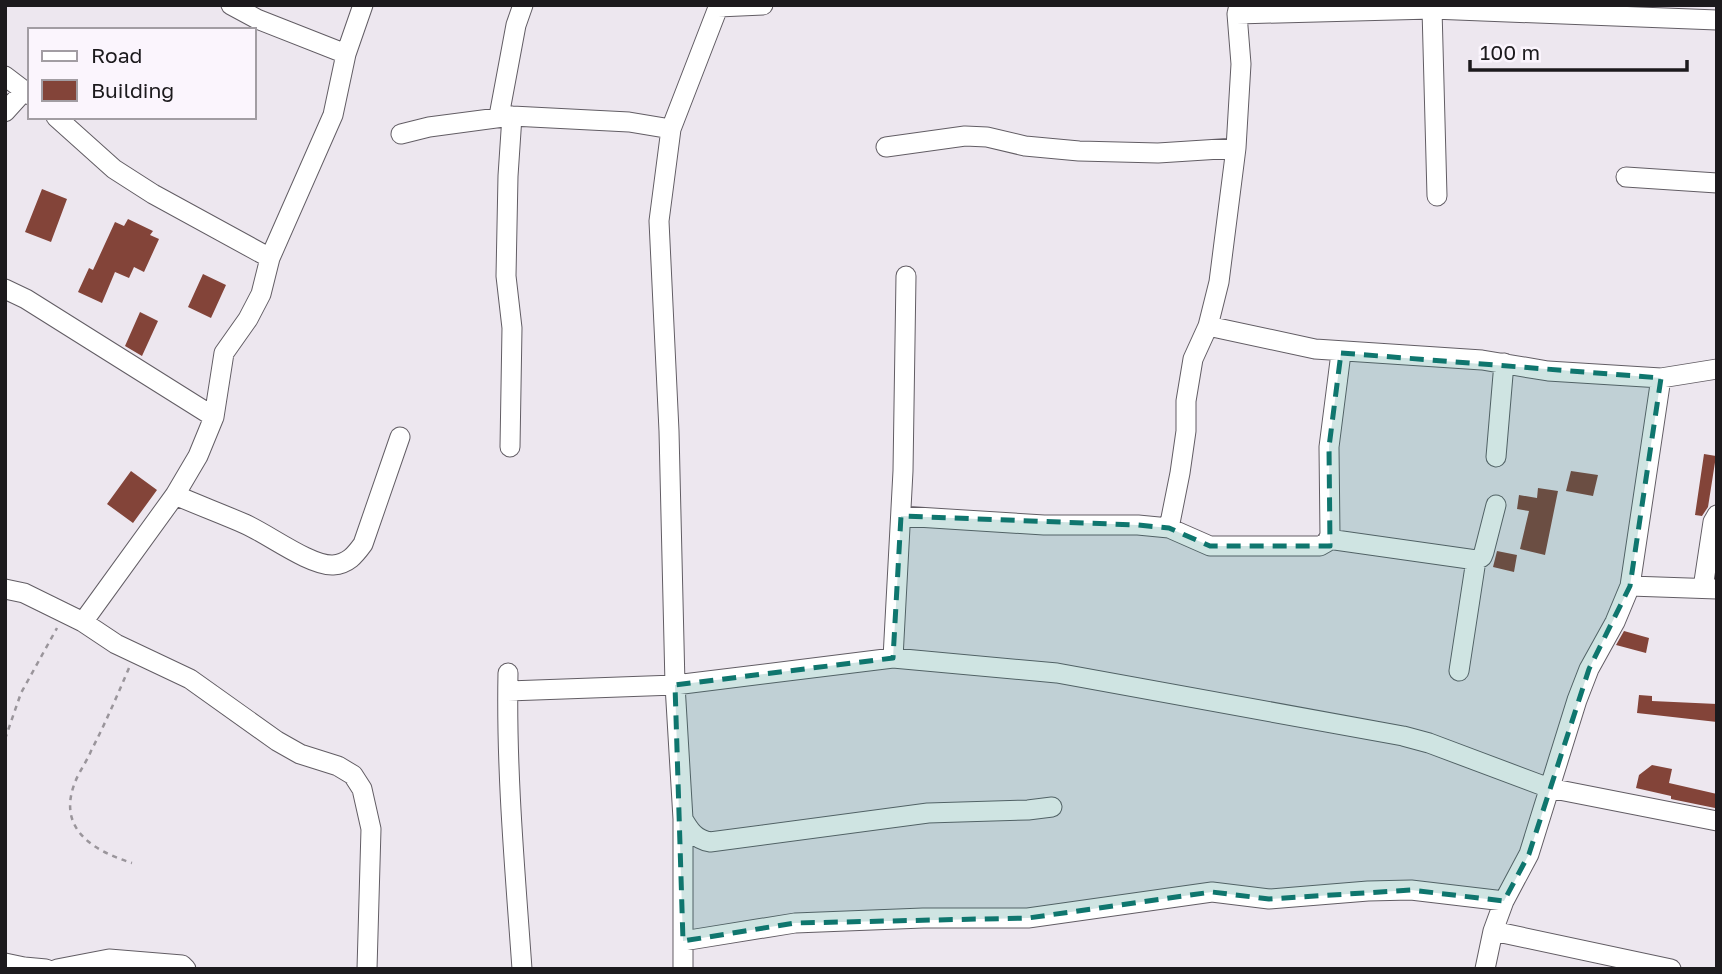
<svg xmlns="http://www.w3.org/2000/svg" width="1722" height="974" font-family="'Golos Text',sans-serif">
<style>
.building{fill:#834439}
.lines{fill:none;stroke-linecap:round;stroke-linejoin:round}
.minor-casing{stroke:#625d64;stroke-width:21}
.path{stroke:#9a959b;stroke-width:2.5;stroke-dasharray:5 5;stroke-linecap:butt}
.minor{stroke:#fff;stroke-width:19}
.marked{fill:#0f766e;fill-opacity:0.2;stroke:#0f766e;stroke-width:5;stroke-dasharray:14 9;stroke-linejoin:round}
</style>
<rect width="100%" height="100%" fill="#ede7ef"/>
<path class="building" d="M42,189L67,199L51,242L25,232Z
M128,219L153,231L150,235L159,239L144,272L134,267L129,278L115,272L102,303L78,292L89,268L93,270L115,222L124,226Z
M203,274L226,285L211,318L188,307Z
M140,312L158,321L142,356L125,346Z
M1704,454L1716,456L1708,507L1702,516L1695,515Z
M131,471L157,490L133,523L107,504Z
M1571,471L1598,475L1593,496L1566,491Z
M1538,488L1558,491L1545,555L1520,549L1529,511L1517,509L1519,495L1537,498Z
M1497,551L1517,555L1514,572L1493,567Z
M1624,631L1649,638L1646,653L1616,645Z
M1639,695L1652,696V701L1717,704V722L1637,713Z
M1652,765L1672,769L1669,783L1717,794L1715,808L1671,799V796L1636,788L1639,775Z"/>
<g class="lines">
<defs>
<path id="minor" d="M231,5L257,19L346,54
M718,7L763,5
M1432,9L1437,196
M1237,14L1432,9L1717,20
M5,76L30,95
M5,112L24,91
M499,116L516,25L523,5
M56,117L114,169L153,194L270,258
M401,134L429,127L512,116L629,122L671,129
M886,147L965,136L987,137L1025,146L1079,151L1158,153L1236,148
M1626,177L1717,183
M5,289L26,299L214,417
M1208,326L1315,349L1482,360L1548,371L1661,378L1717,369
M510,447L512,328L506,276L508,176L512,116
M1496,457L1504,363
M175,495C198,505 222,514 245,524C268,534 310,566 333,565C348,564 355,555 363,544L400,437
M901,516L1044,525H1138L1169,528L1180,473L1186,431V401L1193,359L1208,326L1219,282L1236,148L1241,64L1237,14L1239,5
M1169,528L1210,546H1320L1327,542L1330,535L1329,447L1341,353
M1328,539L1476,560L1482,557L1484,552L1496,505
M1630,586L1717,589
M1703,588L1713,522L1717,515
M5,589L24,593L83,622L116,644L190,679L277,741L300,754L338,766L353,775L362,789L371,829L367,969
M83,622L175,495L198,456L214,417L224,353L248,319L261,294L270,258L333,115L346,54L363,5
M893,658L1057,673L1403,736L1429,743L1549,788L1717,821
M1459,671L1476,560
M508,673C506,772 515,870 522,969
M508,691L675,685L893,658L903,471L906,276
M683,819C690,831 695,839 710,842L928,813L1028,810L1052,807
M1493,931L1671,969
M683,941L795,923L923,918H1028L1212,892L1269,899L1368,891L1411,890L1504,901
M5,963L24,967L46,969
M57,969L109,959L182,965L186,969
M683,969V819L675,685L669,431L659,221L671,129L719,5
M1485,969L1493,931L1504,901L1529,854L1577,700L1589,669L1615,622L1630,586L1661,378"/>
</defs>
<use href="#minor" class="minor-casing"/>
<path class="path" d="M129,668C117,696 105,724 91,751C86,763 78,773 74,785C58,830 94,851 132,863
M5,739L21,693L57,628"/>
<use href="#minor" class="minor"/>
</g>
<path class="marked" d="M1341,353L1661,378L1630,586L1589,669L1529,854L1504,901L1411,890L1269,899L1212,892L1028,918L795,923L683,941L675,685L893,658L901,516L1138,525L1169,528L1210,546H1330L1329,447Z"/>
<rect width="1722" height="974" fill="none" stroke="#1c1a1d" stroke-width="14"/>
<rect x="28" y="28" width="228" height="91" fill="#fbf5fd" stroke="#a29da3" stroke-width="2"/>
<rect x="42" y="51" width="35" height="10" fill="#ffffff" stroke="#a29da3" stroke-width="2"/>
<text x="91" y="63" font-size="21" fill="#1c1a1d">Road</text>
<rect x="42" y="80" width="35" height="21" fill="#834439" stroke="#a29da3" stroke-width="2"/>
<text x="91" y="98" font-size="21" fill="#1c1a1d">Building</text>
<path d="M1470 60v10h217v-10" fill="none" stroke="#1c1a1d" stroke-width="3.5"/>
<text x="1480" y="60" font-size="21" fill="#1c1a1d" stroke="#fbf5fd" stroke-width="5" paint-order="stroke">100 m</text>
</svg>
